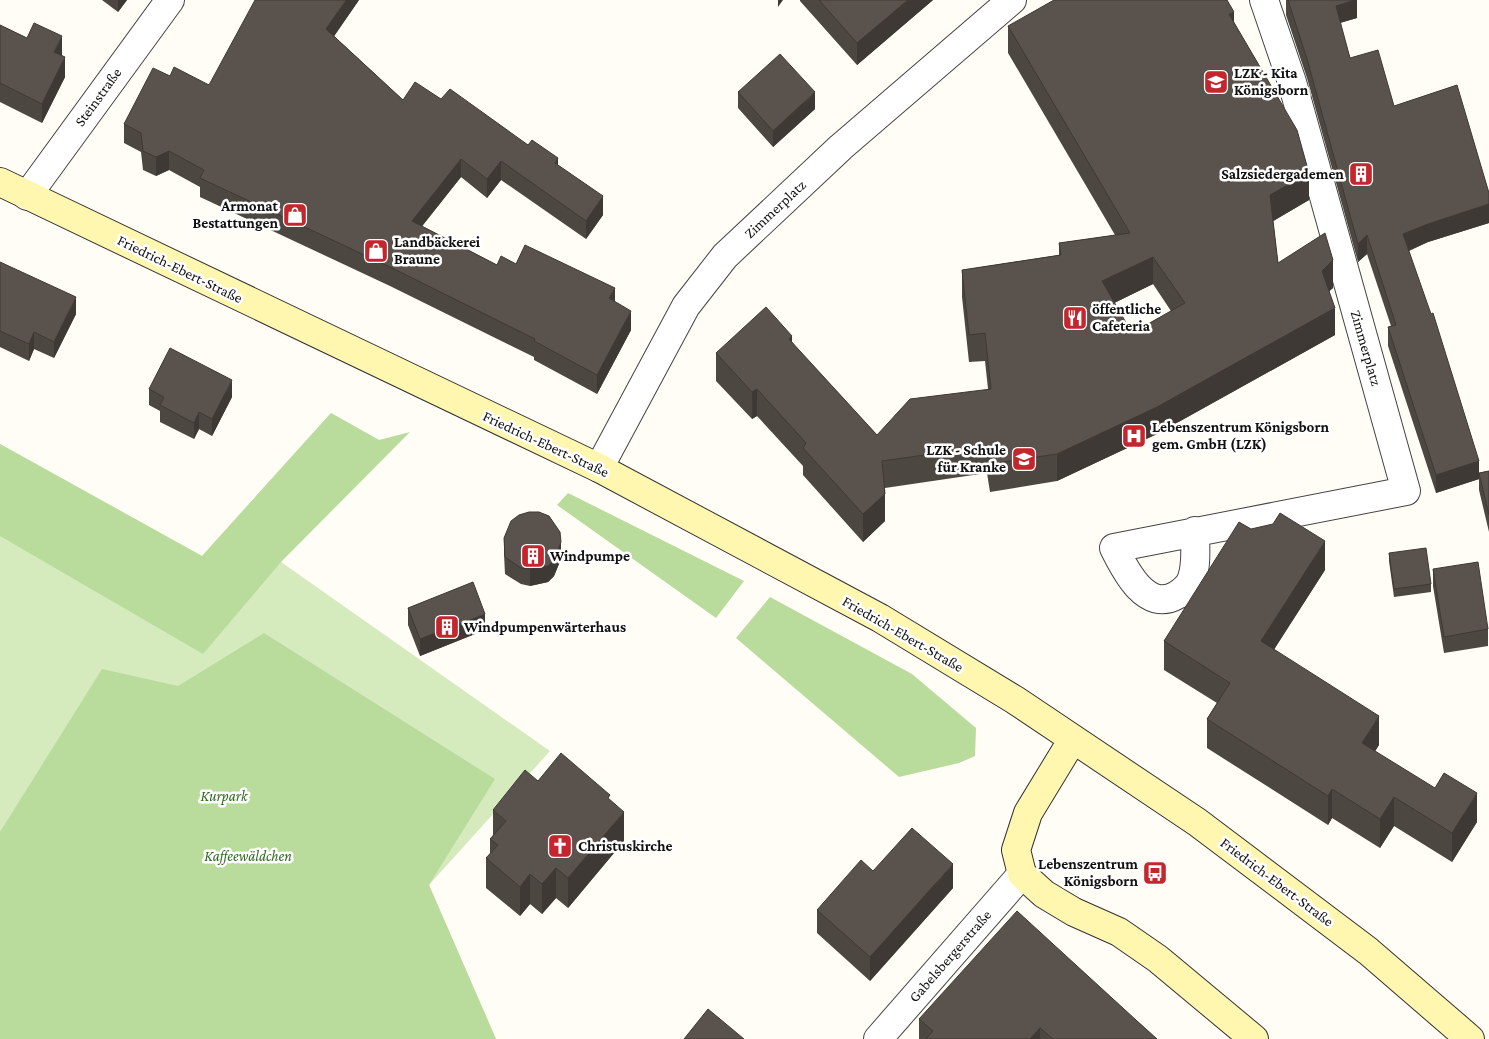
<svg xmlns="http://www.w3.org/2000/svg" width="1489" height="1039" font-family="'Crimson Pro',serif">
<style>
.green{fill:#d5ebbd}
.forest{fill:#b9dc9c}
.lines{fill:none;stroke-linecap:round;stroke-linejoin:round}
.street-casing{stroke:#444;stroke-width:30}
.secondary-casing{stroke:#333;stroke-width:30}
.street{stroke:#fff;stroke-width:28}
.secondary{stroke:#fff6b0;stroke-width:28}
.wall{fill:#4d4742;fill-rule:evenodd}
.shaded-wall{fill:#3f3936}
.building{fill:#5a524d;stroke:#3f3936;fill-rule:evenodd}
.labels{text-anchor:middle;stroke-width:5;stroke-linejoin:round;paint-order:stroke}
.poi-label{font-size:15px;font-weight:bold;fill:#111;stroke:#fff;text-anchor:start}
.street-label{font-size:15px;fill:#111;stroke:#fff}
.park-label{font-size:15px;font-style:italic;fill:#2f6b1f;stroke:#fff}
</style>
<rect width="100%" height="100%" fill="#fffdf5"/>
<path class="green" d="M331,413L379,440L281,562L550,751L429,885L496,1039H0V444L202,556Z"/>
<path class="forest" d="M331,413L379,440L410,432L281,562L203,654L0,536V444L202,556Z
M568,493L744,581L716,618L557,505Z
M770,597L912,674L976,728L975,756L959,763L899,777L736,638Z
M264,633L495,779L429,885L496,1039H0V832L102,669L178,686Z"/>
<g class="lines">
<defs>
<path id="street" d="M27,196L170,0
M599,468L686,306L725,256L841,147L1012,0
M1195,531C1195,546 1197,564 1192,578C1190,585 1183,591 1177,595C1146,613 1125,570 1114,548L1406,491L1292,82L1264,0
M878,1039L1022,874"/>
<path id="secondary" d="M0,182L599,468L880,618L1015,700L1197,822L1368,951L1470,1039
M1073,739L1028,813L1016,850L1022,874L1044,894L1074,912L1119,932L1158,959L1254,1039"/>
</defs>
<use href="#street" class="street-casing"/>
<use href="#secondary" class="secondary-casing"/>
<use href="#street" class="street"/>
<use href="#secondary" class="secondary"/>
</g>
<path class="wall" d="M102,0H127L118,12Z
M359,0L334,36L403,100L441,99L528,145L558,165L603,215L586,239L501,180L487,198L461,177L422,226L497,265L516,264L615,302L631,330L597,394L534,360V357L390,286L200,197V187L169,170L156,176L143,170L141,152L124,143V124L170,76L209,85Z
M800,0H933L857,65L800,1Z
M1286,0H1357V18L1340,23L1350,58L1394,106L1489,193V223L1428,242L1409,251L1479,479L1436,493L1388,346V327L1391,326L1367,254L1358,262L1307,78L1286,15Z
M1234,22L1309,200L1273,221L1278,263L1333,288L1329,291L1335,335L1157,434L1057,481L990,492L987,473L885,488V521L863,542L803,475V466L757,416L752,419L716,381V353L792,343L877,435L988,389L985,361L969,362L962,297V270L1059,255V243L1115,235L1008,53V26ZM1153,284L1171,311L1132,333L1114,303Z
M0,25L62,55L65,77L42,123L0,102Z
M738,92L815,109L773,147L738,108Z
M0,262L76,314L54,358L34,349L29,361L0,347Z
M149,389L232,397L212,436L199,429L194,439L160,422V411L149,405Z
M1489,471V532L1479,490V473Z
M1251,529L1325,570L1274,649L1379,745L1375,751L1477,822L1452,862L1394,826L1380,848L1332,818L1328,825L1207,748V719L1217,703L1164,670V641Z
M504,538L561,559L554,576L548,582L530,586L521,584L505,574L504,554Z
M1389,553L1431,584V592L1394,597L1389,561Z
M1433,569L1488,629V646L1444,653L1433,586Z
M408,608L485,630L420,656L408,625Z
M538,781L610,801L624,841L568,908L556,898L542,914L530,904L520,916L486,888V858L490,854V839L493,836V810Z
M873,871L953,888L870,981L817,933V910Z
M919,1019L1136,1020L1157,1039H919Z"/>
<path class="shaded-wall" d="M118,0H127L118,12Z
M346,0H359L326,48V29Z
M778,0H783L778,7Z
M908,0H933L857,65V43Z
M1355,0H1357V18L1336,24V6Z
M1234,12V39L1229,14Z
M62,36V56L54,52Z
M65,57V77L42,123V104Z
M815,92V109L773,147V131Z
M169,151V170L156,176V157Z
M558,158V176L555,163Z
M461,159V177L412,239V221Z
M501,161V180L487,198V179Z
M1309,173V200L1270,223V195Z
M603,196V215L586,239V221Z
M1489,204V223L1428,242L1403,253V234L1428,224Z
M1367,235V254L1358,262V244Z
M1153,257V284L1102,309V281Z
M1333,260V288L1322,298V271Z
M615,288V307L609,298Z
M76,297V314L54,358V342Z
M1335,308V335L1157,434L1057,481V454Z
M631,311V330L597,394V375Z
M34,332V349L29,361V344Z
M792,336V363L789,339Z
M232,380V397L212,436V419Z
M757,389V416L752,419V392Z
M199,412V429L194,439V423Z
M1479,461V479L1436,493V475Z
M885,494V521L863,542V514Z
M1325,541V570L1261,670V641Z
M561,542V559L554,576L548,582L530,586V569Z
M485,614V630L420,656V639Z
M1379,716V745L1362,772V743Z
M1332,789V818L1328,825V796Z
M1477,793V822L1452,862V833Z
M1394,797V826L1380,848V819Z
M624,812V841L568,908V878Z
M953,864V888L870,981V957Z
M556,868V898L542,914V884Z
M530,874V904L520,916V887Z
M1040,1028V1039H1030Z"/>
<path class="building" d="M255,0H346L326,29L403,100L415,82L441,99L450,89L528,145L532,140L558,158L555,163L603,196L586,221L501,161L487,179L461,159L412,221L497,265L501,256L516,264L525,245L615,288L609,298L631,311L597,375L534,341L535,339L390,267L200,178L204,170L169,151L156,157L143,151L141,133L124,124L153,68L170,76L174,67L209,85Z
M819,0H908L857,43Z
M1054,0H1227L1234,12L1229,14L1297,130L1309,173L1270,195L1278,263L1325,233L1333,260L1322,271L1335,308L1157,407L1057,454L990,464L987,446L882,461L885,494L863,514L803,448L806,443L757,389L752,392L716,353L766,307L792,336L789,339L877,435L910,399L991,389L985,333L969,335L962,270L1061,255L1059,243L1130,233L1008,26ZM1153,257L1185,303L1132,333L1102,281Z
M1288,0H1355L1336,6L1350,58L1378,50L1394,106L1457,85L1489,193V204L1428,224L1403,234L1431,314L1433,313L1479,461L1436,475L1388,327L1396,325L1367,235L1358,244L1307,59Z
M34,23L62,36L54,52L65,57L42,104L0,83V25L27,38Z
M780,54L815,92L773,131L738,92Z
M0,262L76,297L54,342L34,332L29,344L0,331Z
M170,348L232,380L212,419L199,412L194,423L160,405L164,397L149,389Z
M1489,471V515L1479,473Z
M529,512H539L549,516L560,532L561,542L554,560L548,566L530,569L521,568L505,557L504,538L511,521L519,515Z
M1280,513L1325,541L1261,641L1379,716L1362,743L1435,788L1444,773L1477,793L1452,833L1394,797L1380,819L1332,789L1328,796L1207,719L1230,683L1164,641L1239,522L1251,529L1273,524Z
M1426,548L1431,584L1394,589L1389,553Z
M1478,562L1488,629L1444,637L1433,569Z
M473,582L485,614L420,639L408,608Z
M561,753L610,795L608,798L624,812L568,878L556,868L542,884L530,874L520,887L486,858L498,845L490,839L506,821L493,810L525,770L538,781Z
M912,828L953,864L870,957L817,910L861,860L873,871Z
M1017,911L1136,1020L1157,1039H1053L1040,1028L1030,1039H926L933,1031L919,1019Z
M708,1009L744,1039H684Z"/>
<defs>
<symbol id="school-square" viewBox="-11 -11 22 22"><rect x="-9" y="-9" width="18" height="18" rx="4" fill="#c4262e" stroke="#fff"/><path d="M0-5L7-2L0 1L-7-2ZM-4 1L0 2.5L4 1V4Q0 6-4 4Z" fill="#fff"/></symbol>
<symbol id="building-square" viewBox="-11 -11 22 22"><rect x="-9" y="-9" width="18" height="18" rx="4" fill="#c4262e" stroke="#fff"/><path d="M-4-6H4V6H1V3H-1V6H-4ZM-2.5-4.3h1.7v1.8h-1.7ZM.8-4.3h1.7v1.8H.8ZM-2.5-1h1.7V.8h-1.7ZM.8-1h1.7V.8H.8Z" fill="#fff"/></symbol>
<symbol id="shop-square" viewBox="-11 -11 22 22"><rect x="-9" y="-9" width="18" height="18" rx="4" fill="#c4262e" stroke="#fff"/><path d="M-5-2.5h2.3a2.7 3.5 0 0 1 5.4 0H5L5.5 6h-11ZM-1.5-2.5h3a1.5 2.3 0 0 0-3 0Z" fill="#fff"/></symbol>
<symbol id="restaurant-square" viewBox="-11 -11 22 22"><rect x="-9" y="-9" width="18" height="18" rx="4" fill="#c4262e" stroke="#fff"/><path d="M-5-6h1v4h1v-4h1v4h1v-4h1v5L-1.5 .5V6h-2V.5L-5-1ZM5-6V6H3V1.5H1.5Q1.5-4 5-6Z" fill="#fff"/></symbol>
<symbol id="hospital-square" viewBox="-11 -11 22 22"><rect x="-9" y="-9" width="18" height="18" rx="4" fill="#c4262e" stroke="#fff"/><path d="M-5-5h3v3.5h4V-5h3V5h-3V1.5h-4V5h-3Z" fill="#fff"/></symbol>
<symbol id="church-square" viewBox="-11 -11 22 22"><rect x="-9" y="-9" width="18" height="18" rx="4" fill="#c4262e" stroke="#fff"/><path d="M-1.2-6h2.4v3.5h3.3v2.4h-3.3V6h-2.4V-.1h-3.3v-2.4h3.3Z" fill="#fff"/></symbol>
<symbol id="bus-square" viewBox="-11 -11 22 22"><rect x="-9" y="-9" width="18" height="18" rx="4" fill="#c4262e" stroke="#fff"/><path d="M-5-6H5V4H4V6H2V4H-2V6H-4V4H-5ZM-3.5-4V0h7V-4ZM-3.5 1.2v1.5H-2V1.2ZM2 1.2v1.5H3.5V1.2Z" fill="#fff"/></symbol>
</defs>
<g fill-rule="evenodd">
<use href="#school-square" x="1202" y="68" width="28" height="28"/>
<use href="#building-square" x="1347" y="160" width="28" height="28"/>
<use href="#shop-square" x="281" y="201" width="28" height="28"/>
<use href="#shop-square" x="362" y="237" width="28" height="28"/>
<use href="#restaurant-square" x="1061" y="304" width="28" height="28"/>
<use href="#hospital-square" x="1120" y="422" width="28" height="28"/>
<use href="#school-square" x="1010" y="445" width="28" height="28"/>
<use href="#building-square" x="519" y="542" width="28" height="28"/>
<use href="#building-square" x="433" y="613" width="28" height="28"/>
<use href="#church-square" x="546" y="832" width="28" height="28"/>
<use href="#bus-square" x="1141" y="859" width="28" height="28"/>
</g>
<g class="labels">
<g class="poi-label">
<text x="1234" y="78">LZK - Kita<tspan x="1234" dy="17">Königsborn</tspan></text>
<text x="1344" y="179" text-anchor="end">Salzsiedergademen</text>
<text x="278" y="211" text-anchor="end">Armonat<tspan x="278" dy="17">Bestattungen</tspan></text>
<text x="394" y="247">Landbäckerei<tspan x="394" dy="17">Braune</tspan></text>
<text x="1092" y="314">öffentliche<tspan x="1092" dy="17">Cafeteria</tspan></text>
<text x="1152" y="432">Lebenszentrum Königsborn<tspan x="1152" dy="17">gem. GmbH (LZK)</tspan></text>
<text x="1006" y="455" text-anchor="end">LZK - Schule<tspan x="1006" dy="17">für Kranke</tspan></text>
<text x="550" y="561">Windpumpe</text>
<text x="464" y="632">Windpumpenwärterhaus</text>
<text x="578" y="851">Christuskirche</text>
<text x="1138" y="869" text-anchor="end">Lebenszentrum<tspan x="1138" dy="17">Königsborn</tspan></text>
</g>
<g class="street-label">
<text transform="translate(98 97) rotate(-54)" y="5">Steinstraße</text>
<text transform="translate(775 209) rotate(-43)" y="5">Zimmerplatz</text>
<text transform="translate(180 269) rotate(26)" y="5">Friedrich-Ebert-Straße</text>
<text transform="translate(1366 348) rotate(74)" y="5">Zimmerplatz</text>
<text transform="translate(546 444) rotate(25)" y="5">Friedrich-Ebert-Straße</text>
<text transform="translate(903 634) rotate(30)" y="5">Friedrich-Ebert-Straße</text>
<text transform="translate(1277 882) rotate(37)" y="5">Friedrich-Ebert-Straße</text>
<text transform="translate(950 956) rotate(-49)" y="5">Gabelsbergerstraße</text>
</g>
<g class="park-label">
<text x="224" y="801">Kurpark</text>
<text x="248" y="861">Kaffeewäldchen</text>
</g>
</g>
</svg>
